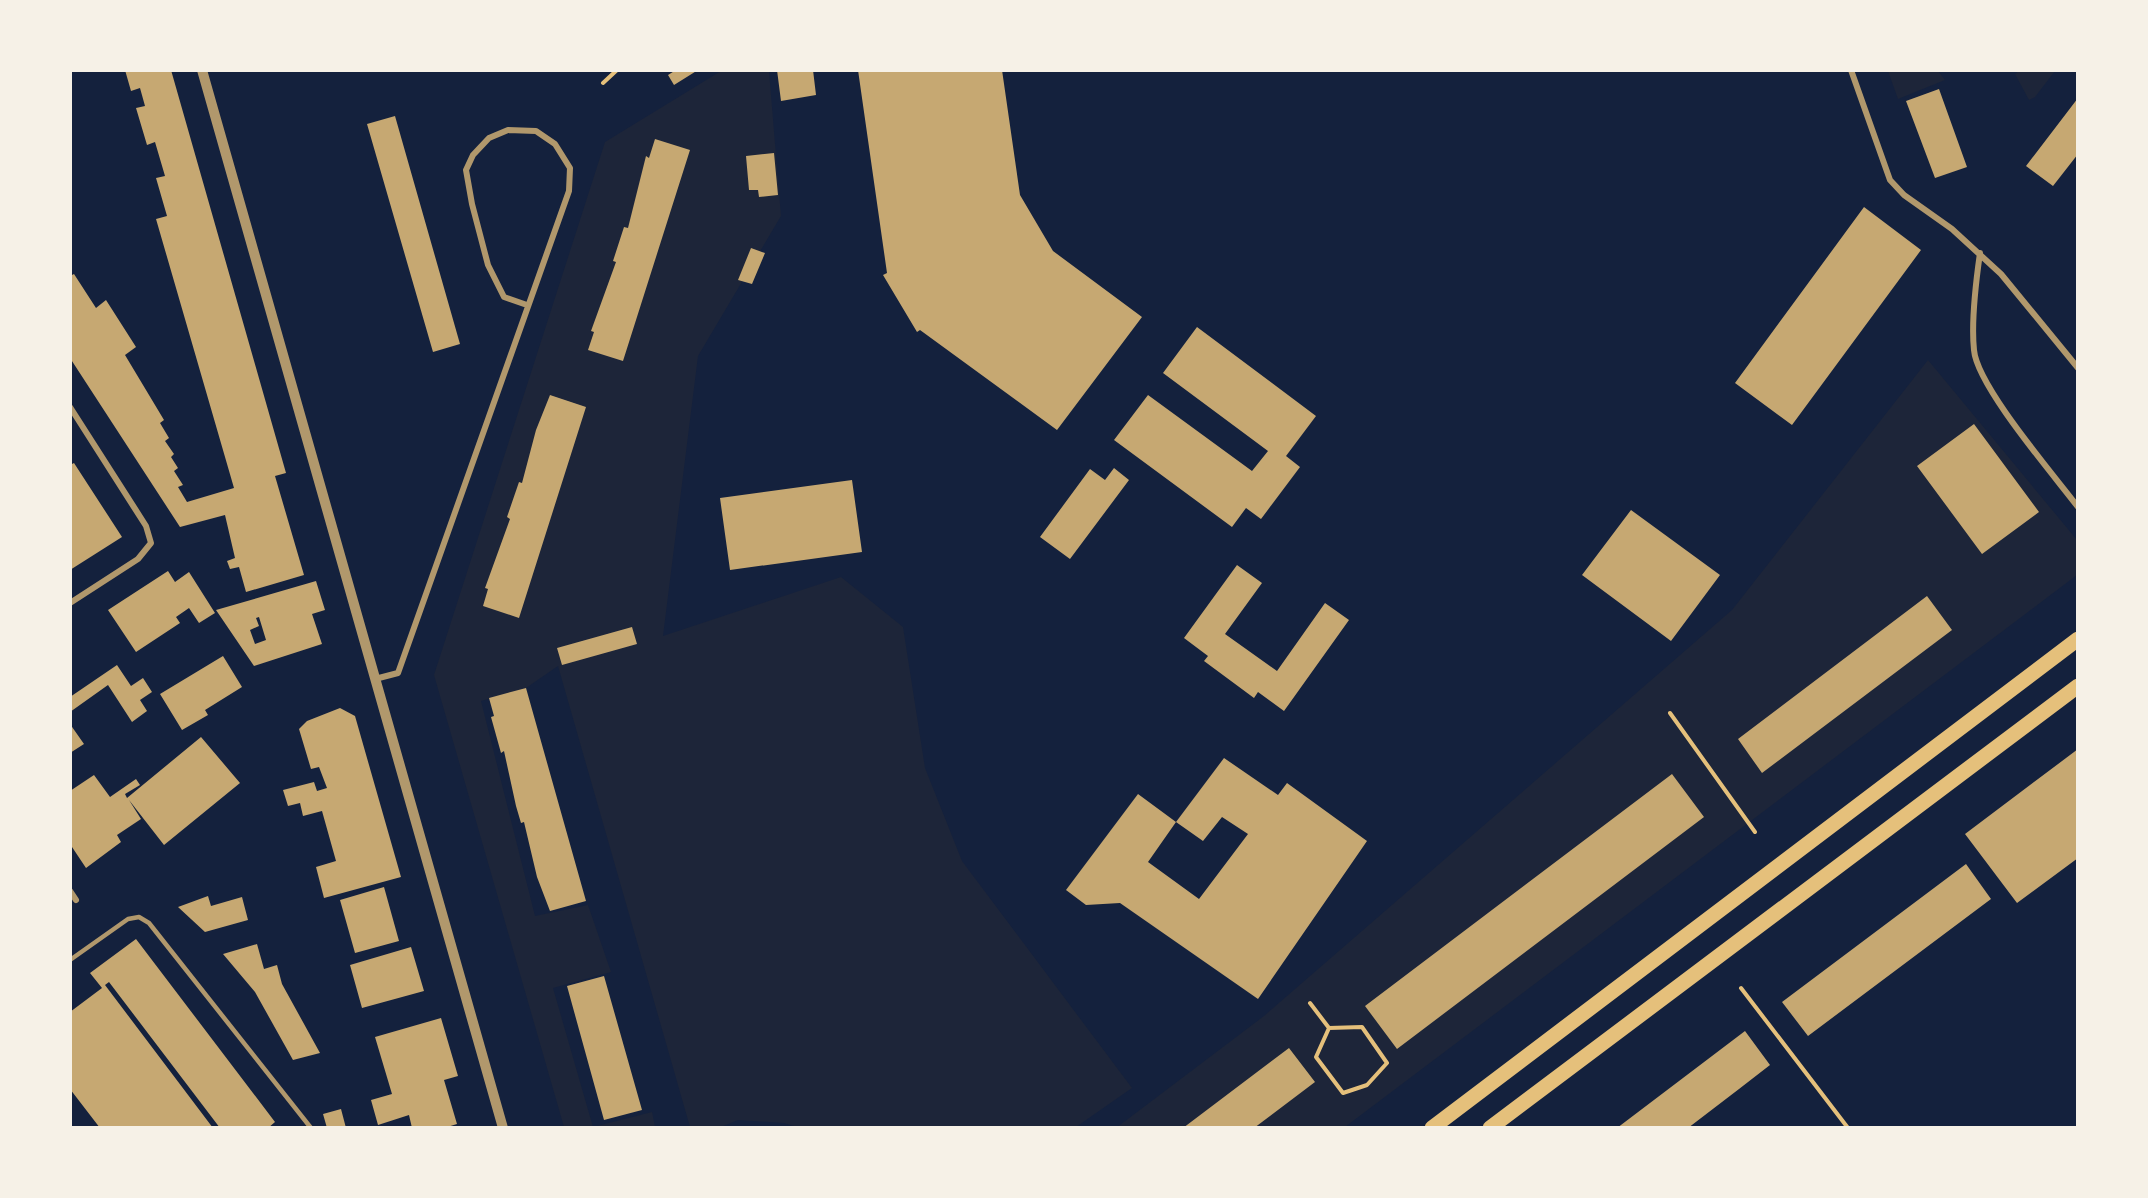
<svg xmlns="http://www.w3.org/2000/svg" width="2148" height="1198" font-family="Commissioner,sans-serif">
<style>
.green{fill:#1d2539}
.building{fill:#c6a872;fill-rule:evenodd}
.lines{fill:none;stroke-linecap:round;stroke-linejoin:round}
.path{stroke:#e5c07b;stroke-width:4}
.service{stroke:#b1986c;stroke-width:4.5}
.minor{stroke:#b1986c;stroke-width:6}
.tertiary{stroke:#b1986c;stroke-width:10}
.primary{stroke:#e5c07b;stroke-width:15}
</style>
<rect width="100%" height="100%" fill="#14213d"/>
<path class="green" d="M721,71H769L781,216L698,356L663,636L841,577L903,627L925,768L962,861L1132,1088L1076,1127L800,1128L784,1123L738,1120L721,1127H690L558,666L526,688L481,701L535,916L588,905L611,972L553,988L593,1127L652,1112L655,1127H564L434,675L605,142Z
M1888,71H1938L1945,80L1898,99Z
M2019,71V70L2055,71L2035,97L2029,100L2015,74Z
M1928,360L2077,540V575L1345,1127L1116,1128L1264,1016L1732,610Z"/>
<path class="building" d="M125,70H171L286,473L275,476L304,575L246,592L239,567L230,569L227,561L235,558L225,515L180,527L70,358V276L74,274L96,308L106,300L136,347L125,355L164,420L160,423L169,438L165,441L174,454L171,457L178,468L174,471L183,485L178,487L187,502L234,488L156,219L167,216L156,178L165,176L155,142L147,145L136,108L145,106L140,88L131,91Z
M676,70H698L674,85L668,75Z
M777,70H813L816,95L781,101Z
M858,70H1002L1020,195L1053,251L1142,317L1057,430L920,330L917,332L883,275L887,273Z
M1939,89L1967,167L1935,178L1906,101Z
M2078,98V154L2053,186L2026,166Z
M395,116L460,344L433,352L367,124Z
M655,139L690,150L623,361L588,350L594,332L591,331L616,262L613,261L624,227L628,228L646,156L649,158Z
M774,153L778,195L759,197L758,190H749L746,156Z
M1864,207L1921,250L1792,425L1735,383Z
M751,248L765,253L752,284L738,280Z
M1197,327L1316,416L1286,456L1300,467L1261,519L1246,508L1232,527L1114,440L1148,395L1252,471L1268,451L1163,373Z
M550,395L586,407L519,618L483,606L488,589L485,588L510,519L507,517L519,482L522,483L536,430Z
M1974,424L2039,512L1982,554L1917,466Z
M74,463L122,537L70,570V465Z
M1114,468L1129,480L1070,559L1040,537L1090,469L1105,480Z
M852,480L862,552L730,570L720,498Z
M1631,510L1720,575L1671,641L1582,575Z
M1237,565L1262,583L1225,634L1277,671L1325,603L1349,620L1284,711L1258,692L1254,698L1204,661L1208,656L1184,638Z
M168,571L175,582L189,572L215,613L199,623L189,608L176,617L180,623L136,652L108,610Z
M316,581L325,610L312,614L322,644L254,666L216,610ZM259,617L266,640L255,644L250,630L259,626L256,618Z
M1927,596L1952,630L1762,773L1738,739Z
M632,627L637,644L562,665L557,648Z
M223,656L242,687L205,710L208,715L182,730L160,694Z
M117,665L131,686L143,678L152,692L140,700L147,711L132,722L108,685L70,712V697Z
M526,688L586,901L550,911L537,877L524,822L521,823L516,806L504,751L501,753L491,717L494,716L489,698Z
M340,708L355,716L401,877L324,898L316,867L336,861L322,811L303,816L300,803L288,806L283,790L314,782L317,791L327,788L319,767L311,769L299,729L307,721Z
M70,724L84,744L70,753Z
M201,737L240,783L164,845L129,800L141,819L117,835L121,842L86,868L70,844V791L94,775L110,797L136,779L140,785L125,794L127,798Z
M2078,749V858L2017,903L1965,834Z
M1224,758L1278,795L1287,783L1367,841L1258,999L1120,903L1086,905L1066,890L1138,794L1176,822L1148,862L1199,899L1248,834L1222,817L1203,841L1176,822Z
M1672,774L1704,817L1397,1049L1365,1006Z
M1966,864L1991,899L1808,1036L1782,1002Z
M384,887L399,941L355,953L340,900Z
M208,896L211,906L242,897L248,920L205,932L178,907Z
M136,939L275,1122L268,1128H220L109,982L105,985L213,1128H100L70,1089V1012L102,988L90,973Z
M257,944L264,969L277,965L282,984L320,1053L293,1060L255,992L223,954Z
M411,947L424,991L362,1008L350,965Z
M604,976L642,1110L604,1120L567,986Z
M441,1018L458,1076L444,1080L457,1124L444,1128H412L409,1115L378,1125L371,1100L392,1094L375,1037Z
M1745,1031L1770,1065L1739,1089L1688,1128H1617Z
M1289,1048L1315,1082L1254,1128H1183Z
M341,1109L346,1128H327L323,1114Z"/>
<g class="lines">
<path class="path" d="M603,83L617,70
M1670,713L1755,832
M1741,988L1848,1128
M1310,1003L1329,1028L1316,1057L1343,1093L1367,1085L1387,1063L1362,1027L1329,1028"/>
<path class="service" d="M70,960L128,919L139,917L149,923L311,1128"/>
<path class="minor" d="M1851,70L1890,180L1904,195L1952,229L2001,274L2078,368
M1980,253C1976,281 1971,322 1974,350C1977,386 2053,474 2078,507
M70,407L146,526L151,543L138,559L70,603
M375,679L398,673L569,191L570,168L555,144L536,131L508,130L489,138L473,155L466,170L472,204L488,265L504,297L527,305
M70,891L76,900"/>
<path class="tertiary" d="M202,70L503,1128"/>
<path class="primary" d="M1432,1128L2078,639
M1490,1128L2078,686"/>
</g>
<rect width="2148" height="1198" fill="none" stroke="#f6f1e7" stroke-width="144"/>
</svg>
